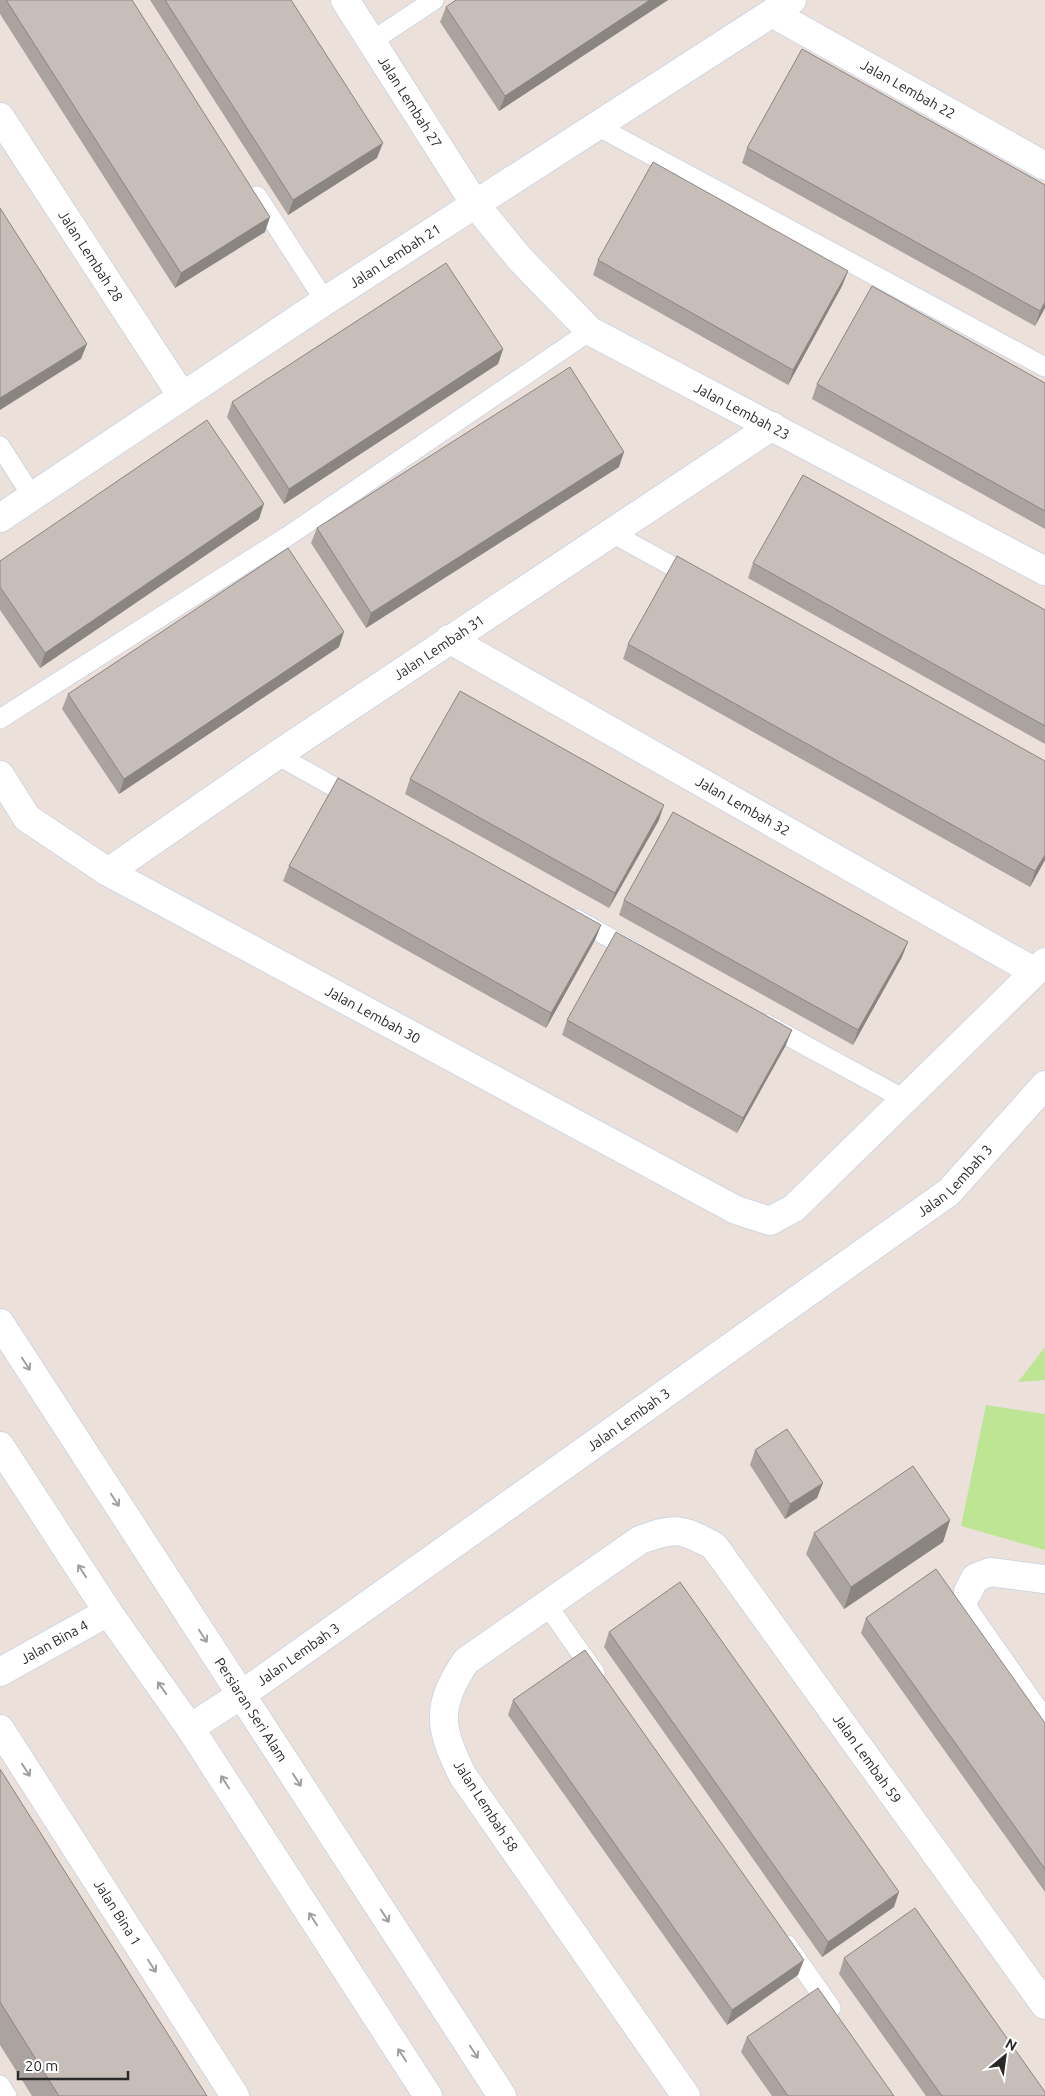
<svg xmlns="http://www.w3.org/2000/svg" width="1045" height="2096" font-family="Ubuntu,sans-serif">
<style>
.green{fill:#bee594}
.lines{fill:none;stroke-linecap:round;stroke-linejoin:round}
.service-casing{stroke:#cfd6e3;stroke-width:21}
.minor-casing{stroke:#cfd6e3;stroke-width:30}
.secondary-casing{stroke:#cfd6e3;stroke-width:30}
.service{stroke:#fff;stroke-width:19}
.minor{stroke:#fff;stroke-width:28}
.secondary{stroke:#fff;stroke-width:28}
.wall{fill:#aba3a0}
.shaded-wall{fill:#8b8582}
.building{fill:#c7beba;stroke:#8b8582}
.oneway{stroke:#9f9f9f}
.labels{text-anchor:middle;stroke-width:4;stroke-linejoin:round;paint-order:stroke}
.street-label{font-size:14px;fill:#292929;stroke:#fff}
</style>
<rect width="100%" height="100%" fill="#ece1da"/>
<path class="green" d="M1045,1347V1380L1018,1382Z
M986,1405L1045,1414V1550L961,1526Z"/>
<g class="lines">
<defs>
<path id="service" d="M372,41L434,0
M597,126L1045,367
M257,196L325,301
M0,446L32,496
M612,533L694,578
M0,719L288,536L590,331
M277,755L354,798
M576,919L635,952
M766,1024L904,1099
M968,1592V1609L1045,1719
M547,1605L595,1673
M787,1945L831,2008
M0,2085L7,2096"/>
<g id="minor">
<path id="s1" d="M345,0L475,204L520,259L590,331L1045,571"/>
<path id="s2" d="M772,13L1045,166"/>
<path id="s3" d="M0,117L182,396"/>
<path id="s4" d="M0,518L325,301L792,0"/>
<path id="s5" d="M449,639L1035,972"/>
<path id="s6" d="M0,775L27,818L108,872L736,1210L770,1221L794,1208L1045,962"/>
<path id="s7" d="M108,872L277,755L772,426"/>
<path d="M968,1592L975,1578L990,1572L1045,1579"/>
<path id="s8" d="M0,1672L108,1612"/>
<path id="s9" d="M190,1728L241,1695L949,1192L1045,1085"/>
<path id="s10" d="M0,1729L235,2096"/>
<path id="s11" d="M686,2096L463,1776C439,1728 435,1707 466,1661L640,1540C676,1527 680,1528 714,1546L1045,2005"/>
</g>
<g id="secondary">
<path id="s12" d="M0,1323L502,2096"/>
<path d="M0,1446L108,1612L190,1728L428,2096"/>
</g>
</defs>
<use href="#service" class="service-casing"/>
<use href="#minor" class="minor-casing"/>
<use href="#secondary" class="secondary-casing"/>
<use href="#service" class="service"/>
<use href="#minor" class="minor"/>
<use href="#secondary" class="secondary"/>
</g>
<path class="wall" d="M0,0H132L265,232L175,288L0,14Z
M150,0H291L377,158L288,215Z
M456,0H668L499,111L440,22L446,7Z
M747,148L1045,185V308L1035,326L742,163Z
M598,260L848,271L842,286L788,385L593,275Z
M503,349L498,364L284,504L227,417L232,402Z
M1045,383V529L812,399L817,384Z
M619,467L366,628L311,543L317,528Z
M259,519L40,668L0,610V561Z
M753,563L1045,610V744L748,578Z
M628,644L1045,860L1030,887L623,659Z
M339,647L119,794L62,709L68,694Z
M410,779L659,820L609,908L405,794Z
M289,866L601,925L595,940L546,1028L283,881Z
M624,900L902,957L853,1045L619,915Z
M567,1020L786,1045L737,1133L562,1035Z
M755,1450L817,1498L785,1519L750,1465Z
M950,1520L943,1542L844,1609L806,1554L814,1533Z
M866,1618L1045,1723V1892L861,1633Z
M609,1632L894,1907L822,1957L604,1647Z
M513,1700L798,1975L727,2025L508,1715Z
M0,1769L207,2096H32L0,2045Z
M844,1958L1045,2096H926L839,1974Z
M747,2037L894,2096H772L741,2052Z"/>
<path class="shaded-wall" d="M650,0H668L499,111L505,96Z
M383,143L377,158L288,215L293,200Z
M270,217L265,232L175,288L181,273Z
M848,271L842,286L788,385L793,370Z
M1045,302V308L1035,326L1040,311Z
M87,344L81,359L0,410V398Z
M503,349L498,364L284,504L289,489Z
M624,452L619,467L366,628L371,613Z
M264,504L259,519L40,668L45,653Z
M344,632L339,647L119,794L124,779Z
M664,805L659,820L609,908L615,893Z
M1045,855V860L1030,887L1035,871Z
M601,925L595,940L546,1028L551,1013Z
M908,942L902,957L853,1045L858,1030Z
M792,1030L786,1045L737,1133L743,1118Z
M823,1483L817,1498L785,1519L790,1504Z
M950,1520L943,1542L844,1609L851,1587Z
M899,1892L894,1907L822,1957L828,1942Z
M804,1960L798,1975L727,2025L732,2010Z"/>
<path class="building" d="M6,0H132L270,217L181,273Z
M165,0H291L383,143L293,200Z
M456,0H650L505,96L446,7Z
M802,49L1045,185V302L1040,311L747,148Z
M653,162L848,271L793,370L598,260Z
M0,208L87,344L0,398Z
M446,263L503,349L289,489L232,402Z
M872,286L1045,383V511L817,384Z
M570,367L624,452L371,613L317,528Z
M207,420L264,504L45,653L0,587V561Z
M803,475L1045,610V726L753,563Z
M288,548L344,632L124,779L68,694Z
M677,556L1045,761V855L1035,871L628,644Z
M460,691L664,805L615,893L410,779Z
M338,778L601,925L551,1013L289,866Z
M673,812L908,942L858,1030L624,900Z
M616,932L792,1030L743,1118L567,1020Z
M787,1429L823,1483L790,1504L755,1450Z
M913,1466L950,1520L851,1587L814,1533Z
M936,1569L1045,1723V1869L866,1618Z
M680,1582L899,1892L828,1942L609,1632Z
M585,1650L804,1960L732,2010L513,1700Z
M0,1769L207,2096H59L0,2002Z
M915,1908L1045,2092V2096H942L844,1958Z
M818,1988L894,2096H788L747,2037Z"/>
<defs><path id="oneway-shaft" d="M-6 0H5M1.5-3L5.5 0L1.5 3" fill="none" stroke-width="1.6" stroke-linecap="round" stroke-linejoin="round" transform="scale(1.25)"/></defs>
<g class="oneway">
<use href="#oneway-shaft" transform="translate(26 1364) rotate(57)"/>
<use href="#oneway-shaft" transform="translate(115 1500) rotate(57)"/>
<use href="#oneway-shaft" transform="translate(82 1571) rotate(-123)"/>
<use href="#oneway-shaft" transform="translate(203 1636) rotate(57)"/>
<use href="#oneway-shaft" transform="translate(162 1688) rotate(-125)"/>
<use href="#oneway-shaft" transform="translate(26 1770) rotate(57)"/>
<use href="#oneway-shaft" transform="translate(297 1780) rotate(57)"/>
<use href="#oneway-shaft" transform="translate(225 1782) rotate(-123)"/>
<use href="#oneway-shaft" transform="translate(385 1916) rotate(57)"/>
<use href="#oneway-shaft" transform="translate(313 1919) rotate(-123)"/>
<use href="#oneway-shaft" transform="translate(152 1966) rotate(57)"/>
<use href="#oneway-shaft" transform="translate(474 2052) rotate(57)"/>
<use href="#oneway-shaft" transform="translate(402 2055) rotate(-123)"/>
</g>
<g class="labels">
<g class="street-label">
<text dy="5" stroke="none"><textPath href="#s2" startOffset="156">Jalan Lembah 22</textPath></text>
<text dy="5" stroke="none"><textPath href="#s1" startOffset="121">Jalan Lembah 27</textPath></text>
<text dy="5" stroke="none"><textPath href="#s3" startOffset="166">Jalan Lembah 28</textPath></text>
<text dy="5" stroke="none"><textPath href="#s4" startOffset="474">Jalan Lembah 21</textPath></text>
<text dy="5" stroke="none"><textPath href="#s1" startOffset="585">Jalan Lembah 23</textPath></text>
<text dy="5" stroke="none"><textPath href="#s7" startOffset="400">Jalan Lembah 31</textPath></text>
<text dy="5" stroke="none"><textPath href="#s5" startOffset="338">Jalan Lembah 32</textPath></text>
<text dy="5" stroke="none"><textPath href="#s6" startOffset="449">Jalan Lembah 30</textPath></text>
<text dy="5" stroke="none"><textPath href="#s9" startOffset="941">Jalan Lembah 3</textPath></text>
<text dy="5" stroke="none"><textPath href="#s9" startOffset="536">Jalan Lembah 3</textPath></text>
<text dy="5" stroke="none"><textPath href="#s8" startOffset="62">Jalan Bina 4</textPath></text>
<text dy="5" stroke="none"><textPath href="#s9" startOffset="131">Jalan Lembah 3</textPath></text>
<text dy="5" stroke="none"><textPath href="#s12" startOffset="461">Persiaran Seri Alam</textPath></text>
<text dy="5" stroke="none"><textPath href="#s11" startOffset="1066">Jalan Lembah 59</textPath></text>
<text transform="translate(486 1806) rotate(57)" y="5">Jalan Lembah 58</text>
<text dy="5" stroke="none"><textPath href="#s10" startOffset="218">Jalan Bina 1</textPath></text>
</g>
</g>
<g transform="translate(1005 2056) rotate(29)" stroke="#ffffff" stroke-width="4" paint-order="stroke">
<path d="M0-4L9 19L0 12L-9 19Z" fill="#292929"/>
<text y="-8" font-size="14" font-weight="bold" text-anchor="middle" fill="#292929">N</text>
</g>
<path d="M18 2071v8h110v-8" fill="none" stroke="#292929" stroke-width="2.5"/>
<text x="25" y="2071" font-size="15" fill="#292929" stroke="#ffffff" stroke-width="4" paint-order="stroke">20 m</text>
</svg>
